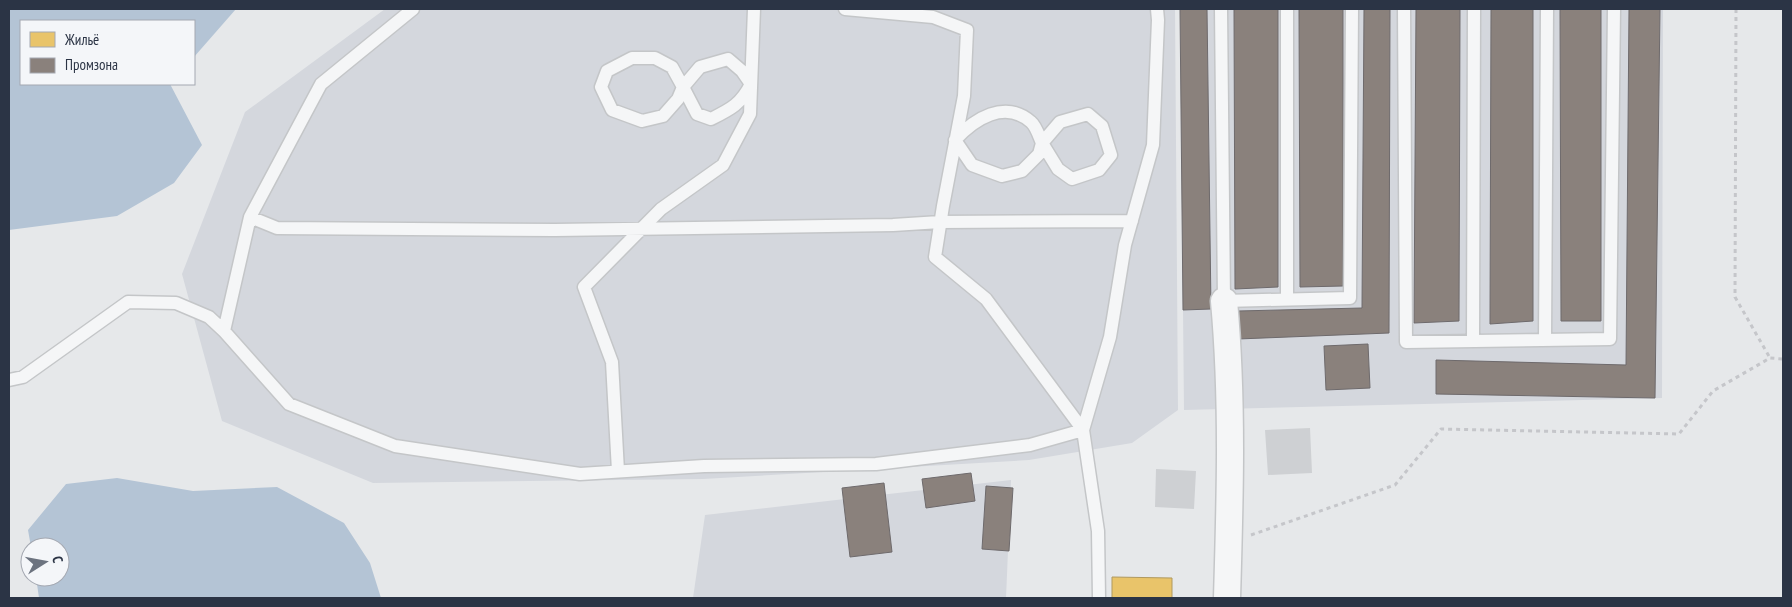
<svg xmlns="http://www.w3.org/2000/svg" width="1792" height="607" font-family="'PT Sans Narrow',sans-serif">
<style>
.built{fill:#d4d7dd}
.water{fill:#b4c4d5}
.homes{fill:#e9c46a;stroke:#b0995f}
.industry{fill:#8a817c;stroke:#6e6a6c}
.building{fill:#ced0d3}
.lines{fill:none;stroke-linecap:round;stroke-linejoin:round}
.lane-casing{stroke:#c4c6c8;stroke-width:15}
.street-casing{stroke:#c4c6c8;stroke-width:29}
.path{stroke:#c5c6ca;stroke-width:3;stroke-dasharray:4 4;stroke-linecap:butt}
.lane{stroke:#f5f6f7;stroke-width:12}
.street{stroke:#f5f6f7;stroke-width:26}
</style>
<rect width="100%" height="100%" fill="#e6e8ea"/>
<path class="built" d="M385,9H1175L1178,410L1132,443L1029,460L703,479L373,483L222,421L182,274L245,112Z
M1180,9H1663L1662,398L1184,410Z
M1011,480L1006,598H693L705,515Z"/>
<path class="water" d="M9,9H236L194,57V21H21V84H170L202,145L174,183L117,216L9,230Z
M117,478L193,491L277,487L344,523L370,563L381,598H39L36,577H60V547H31L28,530L66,484Z"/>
<path class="homes" d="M1112,577L1172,578V598H1112Z"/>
<path class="industry" d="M1180,9H1207L1211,309L1183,310Z
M1234,9H1278V287L1235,289Z
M1299,9H1343V286L1300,287Z
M1364,9H1390L1389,333L1238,339V311L1362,308Z
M1416,9H1460L1459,321L1414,323Z
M1491,9H1533V321L1490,324Z
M1560,9H1601V321H1561Z
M1629,9H1660L1655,398L1436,394V360L1626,365Z
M1368,344L1370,388L1326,390L1324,346Z
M971,473L975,501L926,508L922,479Z
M884,483L892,552L850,557L842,488Z
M986,486L1013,488L1009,551L982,549Z"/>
<path class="building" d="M1310,428L1312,473L1268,475L1265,430Z
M1156,469L1196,471L1194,509L1155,507Z"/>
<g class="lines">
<defs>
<path id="lane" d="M845,9L933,17L967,30L964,96L943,206L935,257L986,299L1083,430
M1221,9L1224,301L1350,298L1352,9
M1404,9L1406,342L1610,339L1614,9
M683,87L672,67L655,58H632L607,71L601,87L612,110L642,121L663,116L678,99L683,87L700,67L728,59L742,71L751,84C741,104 731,109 711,119L697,114L683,87
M1042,143C1039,136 1036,126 1031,122C1005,99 974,119 955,140L972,165L1002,176L1022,171L1039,154L1042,143L1060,122L1088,114L1102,126L1111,155L1099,170L1072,179L1058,169L1042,143
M250,217L277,228L555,230L893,225L940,222L1132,221
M1287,300V9
M224,331L250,217L321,84L413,9
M1545,340L1547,9
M1473,341L1474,9
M9,380L23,377L128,302L176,303L209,317L224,331L289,404L395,446L580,474L704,466L876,464L1030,445L1083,430L1098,531L1099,598
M1083,430L1110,337L1125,245L1153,145L1158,20L1157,9
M618,471L612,362L584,287L661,209L723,165L750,114L754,9"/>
<path id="street" d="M1224,301C1233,400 1230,499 1227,598"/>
</defs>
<use href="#lane" class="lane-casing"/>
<use href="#street" class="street-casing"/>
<path class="path" d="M1736,9L1735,297L1770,358
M1251,535L1395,485L1441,429L1679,434L1713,391L1770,358L1783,359"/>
<use href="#lane" class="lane"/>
<use href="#street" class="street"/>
</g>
<rect width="1792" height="607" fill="none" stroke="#2b3445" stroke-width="20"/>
<rect x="20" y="20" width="175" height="65" fill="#f4f6f9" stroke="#a4a8b1"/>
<rect x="30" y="32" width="25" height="15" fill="#e9c46a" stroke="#a4a8b1"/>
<text x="65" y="45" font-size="15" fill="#2b3445">Жильё</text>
<rect x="30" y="58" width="25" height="15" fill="#8a817c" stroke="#a4a8b1"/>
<text x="65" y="70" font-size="15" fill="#2b3445">Промзона</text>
<g transform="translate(45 562) rotate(79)"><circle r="24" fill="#f4f6f9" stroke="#a4a8b1"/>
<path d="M0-4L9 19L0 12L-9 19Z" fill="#6c737f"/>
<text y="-8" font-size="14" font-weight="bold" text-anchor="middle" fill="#2b3445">С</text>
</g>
</svg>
